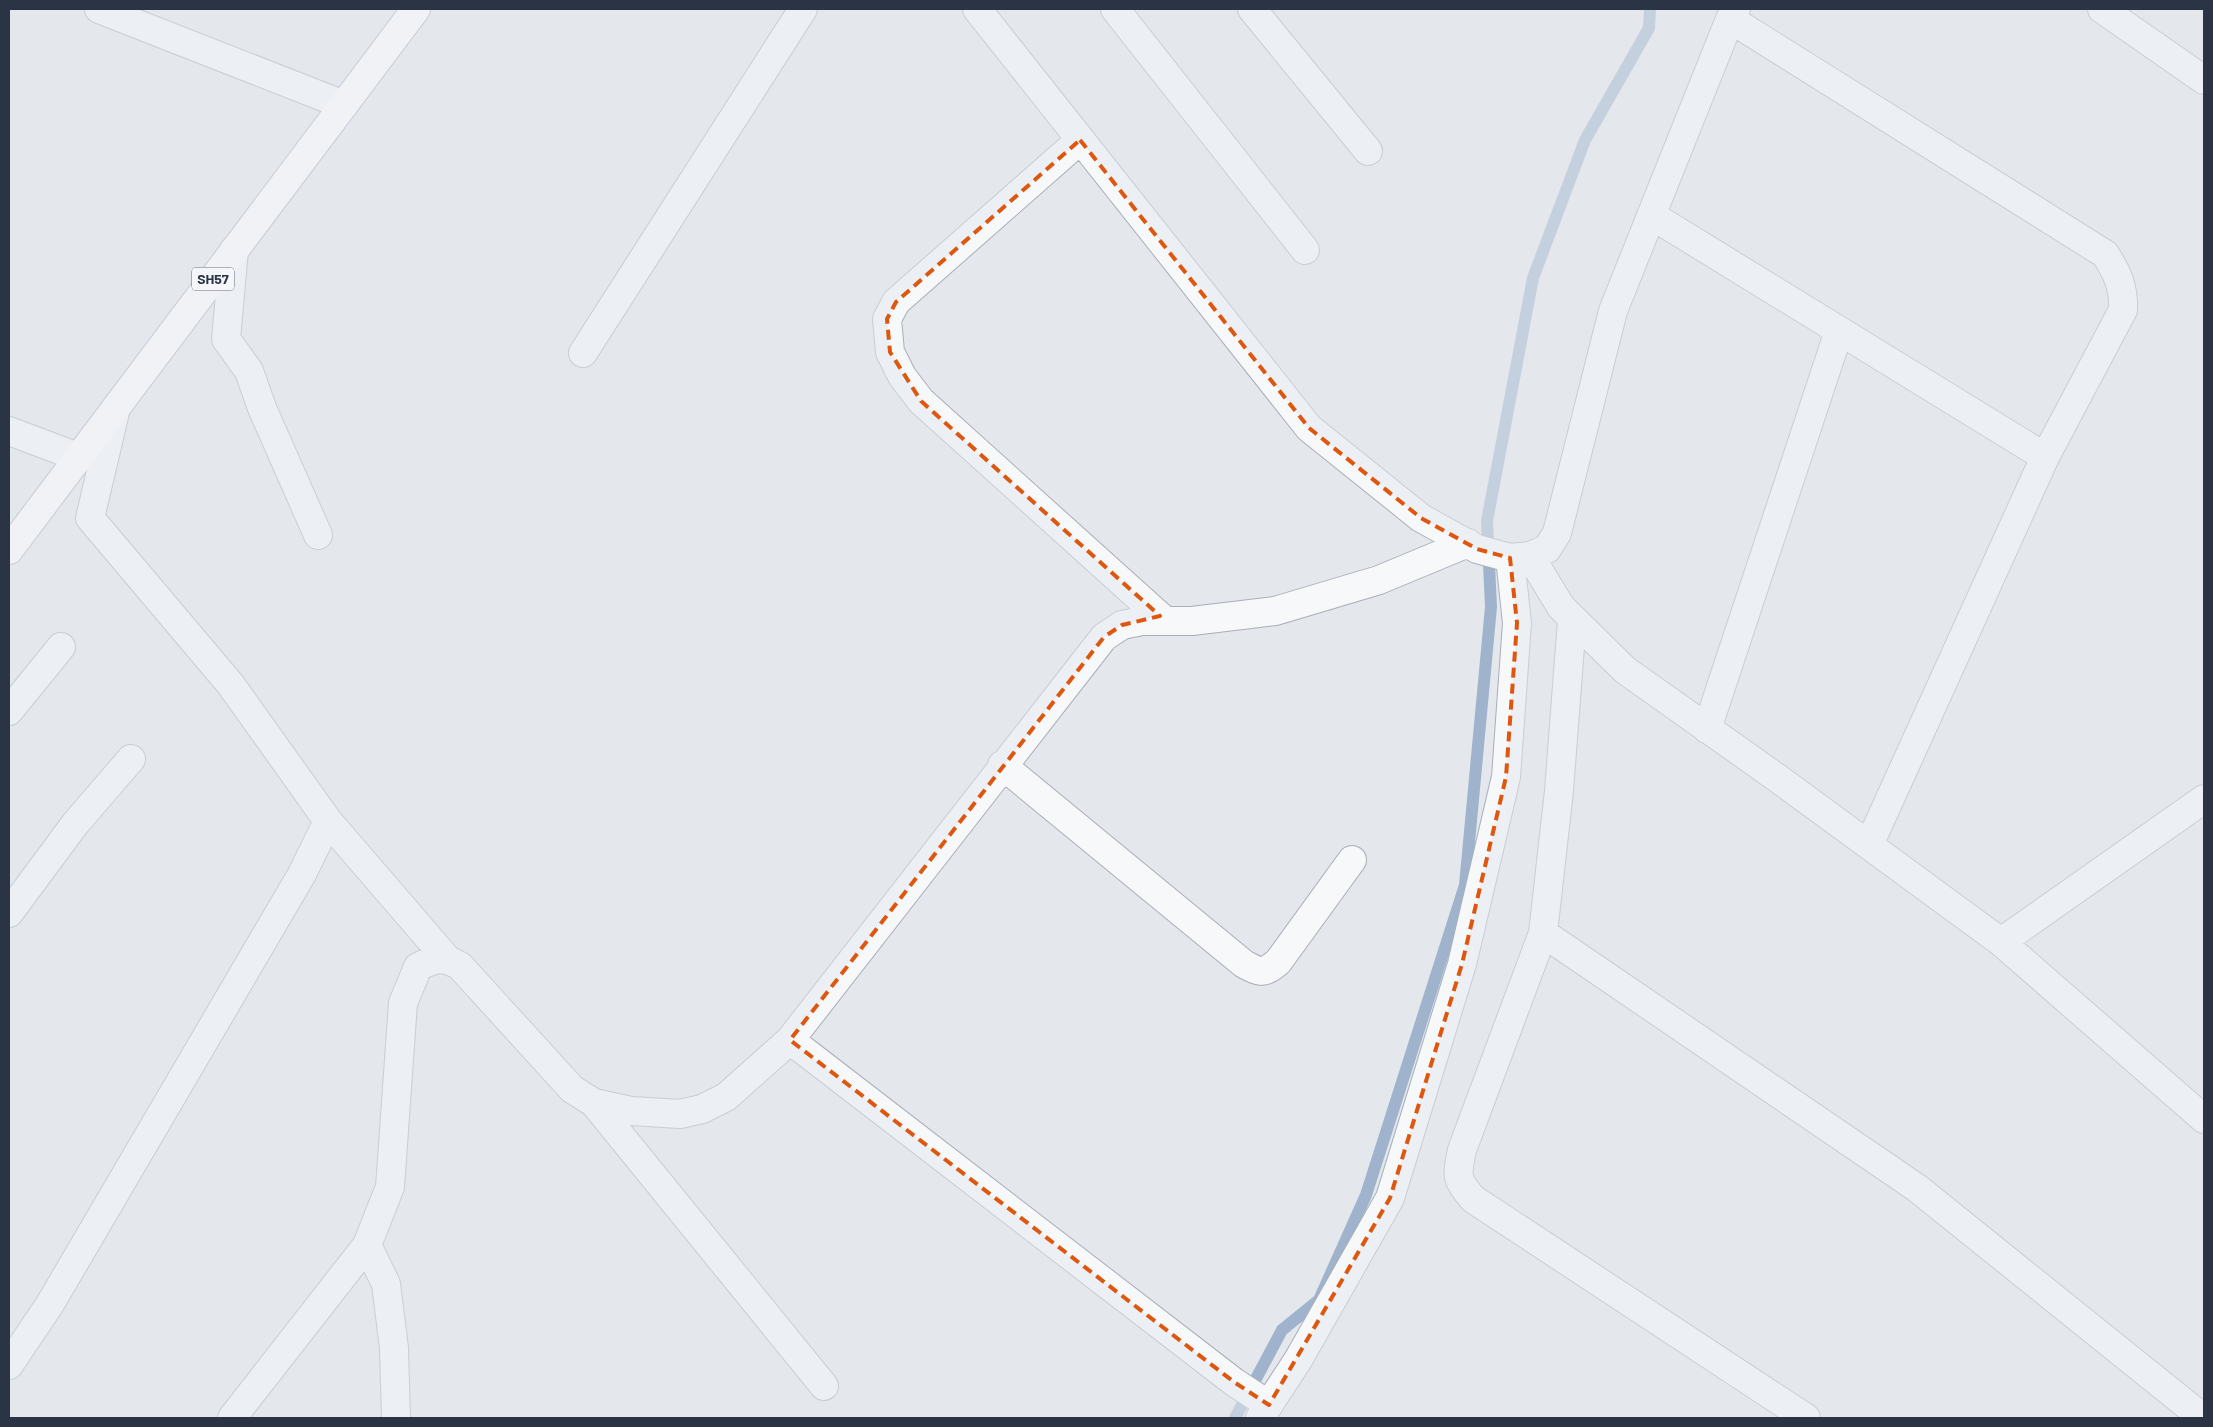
<svg xmlns="http://www.w3.org/2000/svg" width="2213" height="1427" font-family="Barlow,sans-serif">
<style>
.lines{fill:none;stroke-linecap:round;stroke-linejoin:round}
.stream{stroke:#9fb4cc;stroke-width:12}
.minor-casing{stroke:#a9aeb7;stroke-width:30}
.major-casing{stroke:#a3abb8;stroke-width:30}
.minor{stroke:#f7f8fa;stroke-width:28}
.major{stroke:#fff;stroke-width:28}
.marked{fill:none;stroke:#df570f;stroke-width:4;stroke-dasharray:10 6;stroke-linejoin:round}
.labels{text-anchor:middle;stroke-width:4.5;stroke-linejoin:round;paint-order:stroke}
.shield{fill:#f4f6f9;stroke:#676e7b;stroke-width:1}
.shield-label{font-size:14px;font-weight:bold;fill:#2b3445}
</style>
<rect width="100%" height="100%" fill="#e4e7ec"/>
<g class="lines">
<path class="stream" d="M1235,1418L1282,1330L1319,1300L1366,1195L1465,885L1491,607L1487,521L1533,278L1585,140L1649,28L1650,9"/>
<defs>
<path id="minor" d="M99,9L344,105
M977,9L1309,428L1421,518L1477,549L1510,558L1530,556L1547,549L1557,533L1613,311L1730,19L1736,9
M1115,9L1305,250
M1252,9L1368,151
M2102,9L2204,80
M1730,19L2105,254C2117,272 2124,287 2123,310L2045,457L1869,845
M1080,140L896,302L887,319L890,352L902,376L921,401L1164,620
M1651,215L2045,457
M234,250L226,339L249,371L262,408L318,535
M583,353L803,9
M9,431L78,457
M1530,556L1561,607L1625,670L1780,780L2001,942L2204,1119
M1572,620L1559,791L1543,933L1462,1150C1457,1176 1455,1178 1473,1199L1806,1418
M9,711L61,647
M1707,729L1839,331
M1002,765L1244,964C1261,973 1263,974 1278,962L1352,860
M328,821L447,959
M9,913L75,824L131,759
M1543,933L1917,1188L2203,1418
M2001,942L2204,799
M790,1040L1234,1382L1269,1405
M594,1103L824,1386
M367,1245L386,1284L394,1348L396,1418
M9,1365L50,1304L302,874L328,821L231,685L90,518L116,408
M232,1418L367,1245L390,1187L403,1003L418,967C436,958 442,956 460,966L572,1089L594,1103L631,1111L680,1114L702,1109L726,1097L790,1040L1104,637L1122,625L1142,621H1192L1275,611L1379,580L1468,543
M1260,1418L1298,1360L1390,1198L1462,964L1506,777L1517,623L1510,558"/>
<path id="major" d="M9,550L416,9"/>
</defs>
<use href="#minor" class="minor-casing"/>
<use href="#major" class="major-casing"/>
<use href="#minor" class="minor"/>
<use href="#major" class="major"/>
</g>
<path d="M0 0H2213V1427H0ZM1080,140L1309,428L1421,518L1477,549L1510,558L1517,623L1506,777L1462,964L1390,1198L1269,1405L1234,1382L790,1040L1104,637L1122,625L1160,616L921,401L890,352L887,319L896,302Z" fill="#e4e7ec" fill-opacity=".55" fill-rule="evenodd"/>
<path class="marked" d="M1080,140L1309,428L1421,518L1477,549L1510,558L1517,623L1506,777L1462,964L1390,1198L1269,1405L1234,1382L790,1040L1104,637L1122,625L1160,616L921,401L890,352L887,319L896,302Z"/>
<g class="labels">
<rect class="shield" x="192" y="267.5" width="42" height="23" rx="4"/>
<g class="shield-label">
<text x="213" y="284">SH57</text>
</g>
</g>
<rect width="2213" height="1427" fill="none" stroke="#2b3445" stroke-width="20"/>
</svg>
